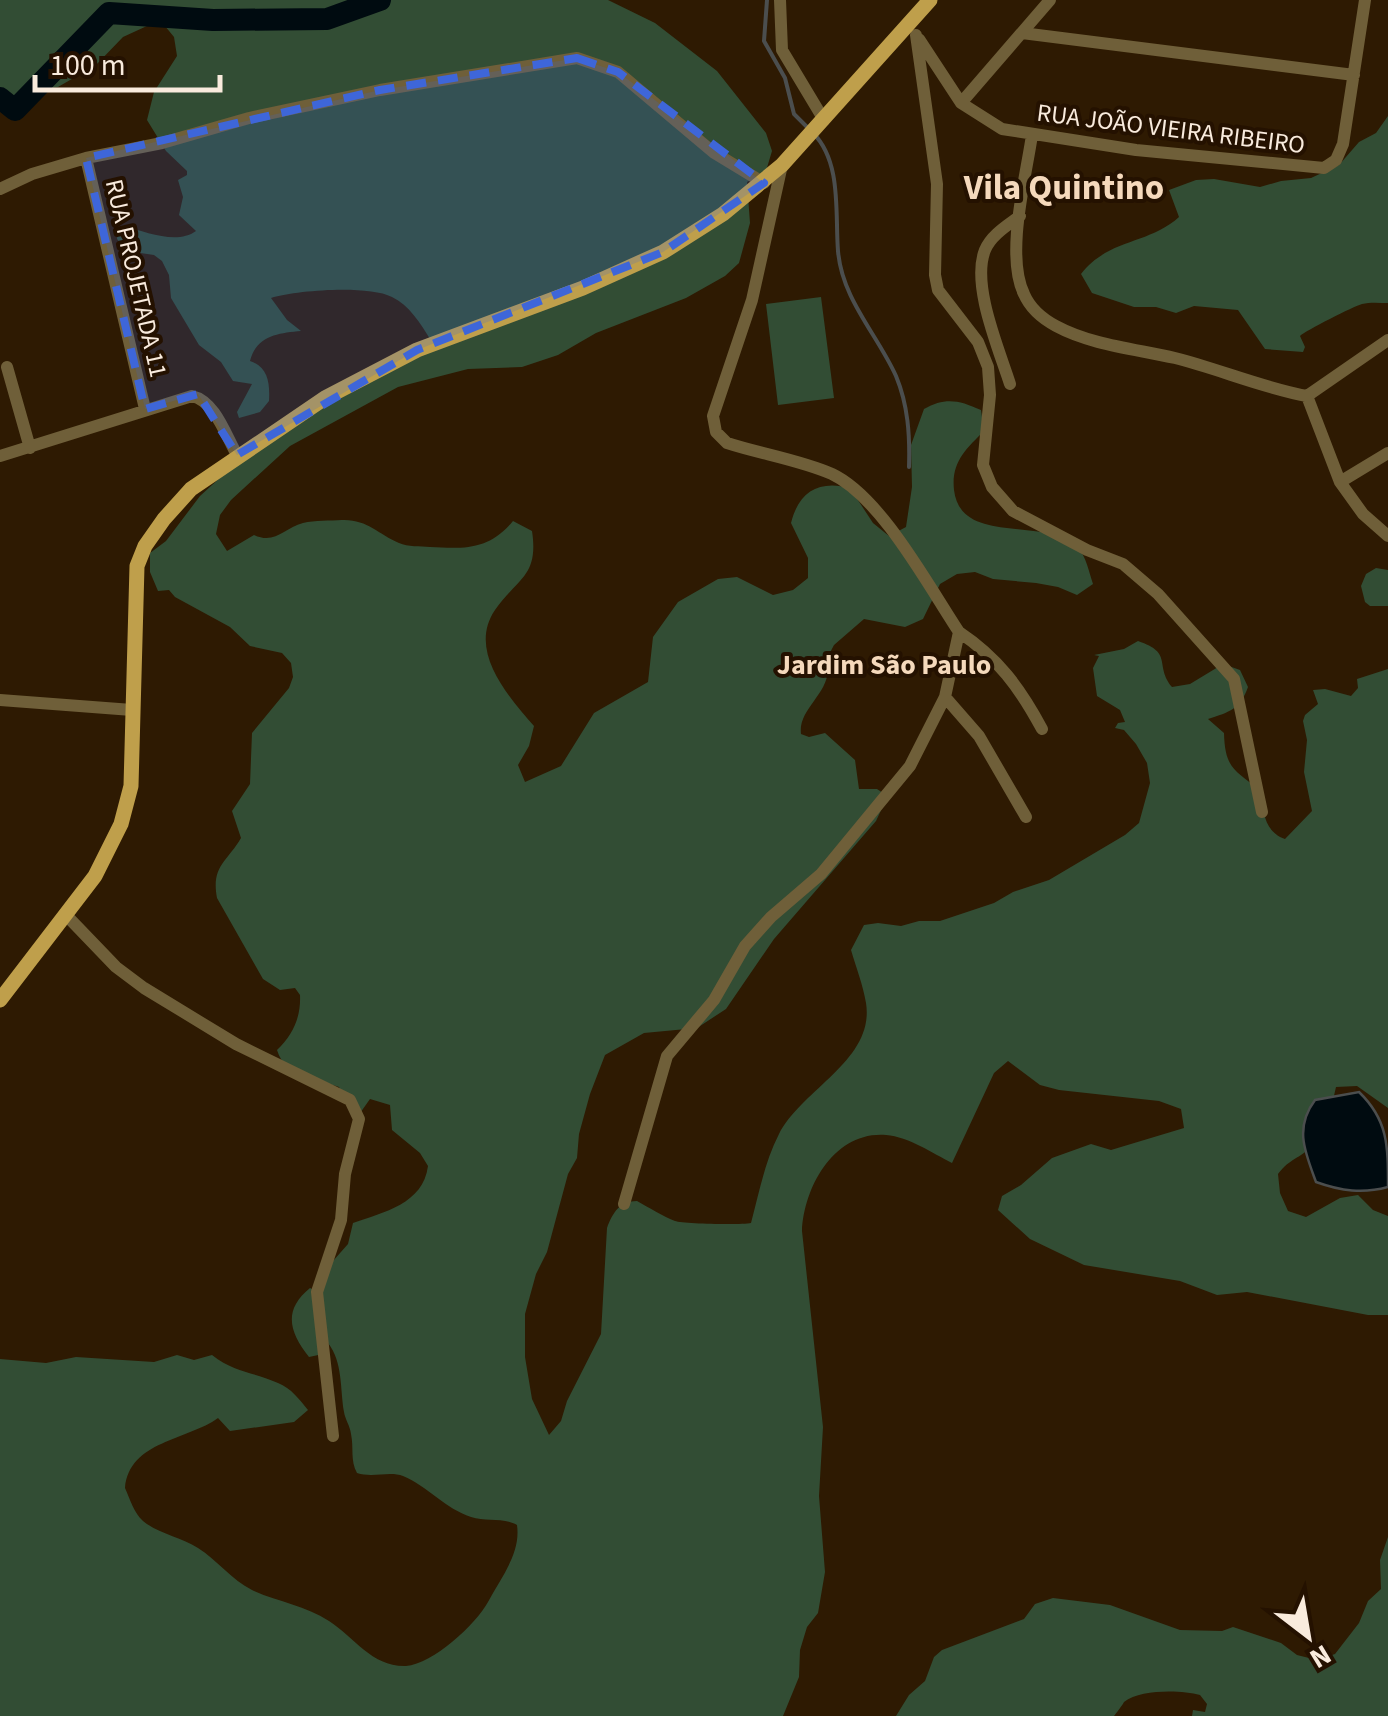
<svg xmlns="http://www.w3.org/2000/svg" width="1388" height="1716" font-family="'Source Sans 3',sans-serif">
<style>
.green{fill:#324d34}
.water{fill:#000b10;stroke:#4b4e4e;stroke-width:2.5}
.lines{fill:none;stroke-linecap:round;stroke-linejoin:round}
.stream{stroke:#4b4e4e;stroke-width:4}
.river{stroke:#000b10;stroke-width:22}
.minor{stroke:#6f5f39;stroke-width:12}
.major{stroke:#bf9f4b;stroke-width:15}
.marked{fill:#3e66d9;fill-opacity:0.2;stroke:#3e66d9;stroke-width:8;stroke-dasharray:20 12;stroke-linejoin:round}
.labels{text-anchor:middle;stroke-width:8;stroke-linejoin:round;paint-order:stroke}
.street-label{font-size:25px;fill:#f9ebdd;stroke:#241100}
.neighbourhood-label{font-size:28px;font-weight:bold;fill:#f5d9bc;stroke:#241100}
.district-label{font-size:35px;font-weight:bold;fill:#f5d9bc;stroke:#241100}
</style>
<rect width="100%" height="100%" fill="#2e1a02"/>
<path class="green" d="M0,0H608L655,23L717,71L766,133L772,151L766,171L747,182L750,223L739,263L725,276L686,298L596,333L558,355L522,367L468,369L398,387L290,446L231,500L220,515L216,534L227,551L254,535C275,545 284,528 303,523C315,520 330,521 342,520C367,519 378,534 399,543C408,547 420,546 430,547C465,549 489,550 513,521L532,531C539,577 517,578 495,610C467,651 509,697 534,726L529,746L518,765L525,782L561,766L594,713L648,682L653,637L678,602L718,579L737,577L773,595L793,590L808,578V558L791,523C799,491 819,480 850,488L873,523L889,536L906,527L912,487L911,445L924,409C945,397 959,400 981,410L984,431C966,449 951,462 954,490C961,547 1045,515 1078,548C1086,556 1089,572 1093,584L1077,595L1058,587L1036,583L993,579L975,572L957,574L940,584L923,619L905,627L864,619L834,645L823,666L828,670C827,695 798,710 801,734L809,737L825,733L855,760L859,789H877L883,793V806L876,821L774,939L726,1009L697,1028L644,1033L605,1055L590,1094L579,1134L577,1158L568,1174L547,1252L536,1274L525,1314V1357L532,1399L549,1435L561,1421L567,1401L601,1334L607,1228C613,1212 620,1201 637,1201C650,1208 662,1216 675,1221C683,1224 742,1225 751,1223C759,1193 765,1161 779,1134C802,1089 875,1060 866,1003C863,985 856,967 851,950L864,925L878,923L901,926L919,921H940L994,903L1013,892L1049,880L1125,835L1139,823L1150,783L1147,763L1136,744L1124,730L1115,728L1118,723L1125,722L1120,710L1097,696L1093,668L1099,656L1094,655L1124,649L1138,641C1174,653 1154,665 1172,687L1190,684L1223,664L1240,670L1248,687C1240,709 1230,712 1208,719L1224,733C1225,768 1234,770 1260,790C1264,811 1263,831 1285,839L1312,811L1304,772L1307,740L1303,721L1305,715L1318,704L1313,690L1325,689L1351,696L1358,688L1357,679L1388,669V1108L1357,1086L1336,1087C1332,1107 1322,1132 1309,1148C1301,1158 1290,1158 1278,1174L1280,1193L1288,1211L1306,1217L1340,1198L1358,1195L1373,1210L1388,1216V1315H1368L1247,1292L1217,1295L1180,1281L1084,1265L1030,1239L998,1210L1002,1196L1021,1185L1052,1158L1091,1144L1111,1150L1184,1128L1181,1109L1159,1101L1059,1090L1040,1085L1008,1061L994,1073L952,1163C932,1153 909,1137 886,1135C834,1131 804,1187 802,1231L823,1427L819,1496L825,1572L818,1613L807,1627L800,1650L799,1677L783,1716H0V1359L46,1363L76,1357L154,1362L177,1355L194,1360L212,1355C235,1373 254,1372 278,1383C291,1388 300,1400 308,1410L294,1422L230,1431L218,1418C188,1440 129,1441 125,1488C130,1499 134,1513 143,1521C159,1534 181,1537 198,1548C217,1560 232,1580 252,1590C278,1602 305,1605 329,1621C355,1638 372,1667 406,1666C433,1664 476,1624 488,1602C501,1577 521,1554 517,1525C503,1517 486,1522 471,1517C446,1509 427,1486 403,1476C390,1471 372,1478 357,1473C350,1460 354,1448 351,1434C350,1426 345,1419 344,1412C340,1389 343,1362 328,1343L323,1354L309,1357C289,1332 283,1310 310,1288L320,1293L333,1261L348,1244L353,1223C384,1212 423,1204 428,1166L420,1153L392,1130L390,1105L370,1099L358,1116L352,1117L339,1087C315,1079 285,1077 277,1050C293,1035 301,1017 300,995L295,988L280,990L263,979L217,898C211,866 227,862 241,838L232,811L250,784L252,733L289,688L293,677L291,663L282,653L250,646L230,627L175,597L169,590L158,591L150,572V553L166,541L200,496L245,455L430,339C421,324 409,305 392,297C368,285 298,290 271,298L287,320L301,331C278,333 256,336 250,361C268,367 270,383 269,401L260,412L239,418L237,412L252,384L233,381L221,362L199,345L171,298L169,275L162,261L154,255L127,251L117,239L118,229L124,226C146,232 177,245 196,231L179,215L183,197L178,180L187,175V171L166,151L147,120L154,92L177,56L174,37L160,20L123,37L96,65L58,87L39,90L10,114L0,111Z
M1388,116V303C1380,303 1370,302 1362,304C1354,306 1305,331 1300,336L1305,347L1303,352L1265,349L1238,310L1194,306L1176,313L1156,307H1134L1092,293L1081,274C1109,238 1148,245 1179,217L1169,190L1196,180L1214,179L1260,187L1281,181L1311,178L1339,165L1359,142L1376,133Z
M821,297L834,398L778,405L766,304Z
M1376,568L1388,570V606H1370L1365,602L1361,586L1366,574Z
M1388,1537V1716H1192L1193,1710L1205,1712L1207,1704L1200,1695C1181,1690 1141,1689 1124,1702C1124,1703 1115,1715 1114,1716H896L909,1695L925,1681L934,1657L942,1650L1024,1619L1035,1604L1053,1598L1110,1605L1180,1630L1222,1631L1233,1627L1281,1643L1297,1655L1317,1660L1335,1654L1359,1623L1368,1601L1381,1589L1380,1560Z"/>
<path class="water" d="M1359,1092C1388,1120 1388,1145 1388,1187C1363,1194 1341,1191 1316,1182C1305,1152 1294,1128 1315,1100Z"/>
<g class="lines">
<path class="stream" d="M767,0L764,41L785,78L794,114L807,127
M813,133C842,162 835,213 838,251C842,299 877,334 896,376C908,405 910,435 909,467"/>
<path class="river" d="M0,98L15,110L109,13L213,20L327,19L380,0"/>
<path class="minor" d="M780,0L782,50L824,120
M1022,33L1354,75
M916,35L937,184L935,275L938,290L978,342L988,367L990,395L983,465L992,487L1013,511L1087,550L1123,564L1158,594L1234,679L1262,812
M919,39L961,103L1002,129L1136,150L1324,168L1336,160L1343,144L1365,0
M961,103L1050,0
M1032,135C1026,177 1005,255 1024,294C1030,308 1043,319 1056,326C1091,345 1136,349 1175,358C1219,369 1263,388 1307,396
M86,158L145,409
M0,189L32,174L86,158L162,143L249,118L380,90L577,58L618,72L713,152L764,183
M7,367L30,448
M1010,384C999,349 971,285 985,250C991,235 1008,225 1020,216
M1307,396L1340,482L1363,514L1388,536
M1307,396L1388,340
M0,456L192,396C215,401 226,436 237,455
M1340,482L1388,453
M959,632C998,658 1020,688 1042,729
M945,697L979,736L1026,817
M0,700L132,710
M66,915L116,967L144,988L236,1044L350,1100L359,1119L345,1174L341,1220L317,1292L333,1436
M624,1204L667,1056L714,1000L745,946L771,917L821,874L910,766L945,697L959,632C929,587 881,497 832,474C800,460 761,454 727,443L716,432L713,416L752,300L782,165"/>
<path class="major" d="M0,1000L95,876L121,824L131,786L137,566L145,546L164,519L191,489L325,398L417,350L583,288L663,252L723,214L782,165L930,0"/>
</g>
<path class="marked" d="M577,58L618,72L764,183L663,252L417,350L237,455L198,394L145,409L86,158L380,90Z"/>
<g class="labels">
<g class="street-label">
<text transform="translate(1171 128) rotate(7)" y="9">RUA JOÃO VIEIRA RIBEIRO</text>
<text transform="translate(137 278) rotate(77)" y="9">RUA PROJETADA 11</text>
</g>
<g class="neighbourhood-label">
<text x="884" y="674">Jardim São Paulo</text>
</g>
<g class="district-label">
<text x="1064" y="199">Vila Quintino</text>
</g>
</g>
<g transform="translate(1308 1636) rotate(149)" stroke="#241100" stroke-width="8" paint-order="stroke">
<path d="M0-8L18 38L0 25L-18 38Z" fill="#f9ebdd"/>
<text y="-15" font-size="28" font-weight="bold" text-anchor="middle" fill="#f9ebdd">N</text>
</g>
<path d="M35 75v15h185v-15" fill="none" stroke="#f9ebdd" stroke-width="5"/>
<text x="50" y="75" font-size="30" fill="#f9ebdd" stroke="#241100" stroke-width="8" paint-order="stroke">100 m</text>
</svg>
